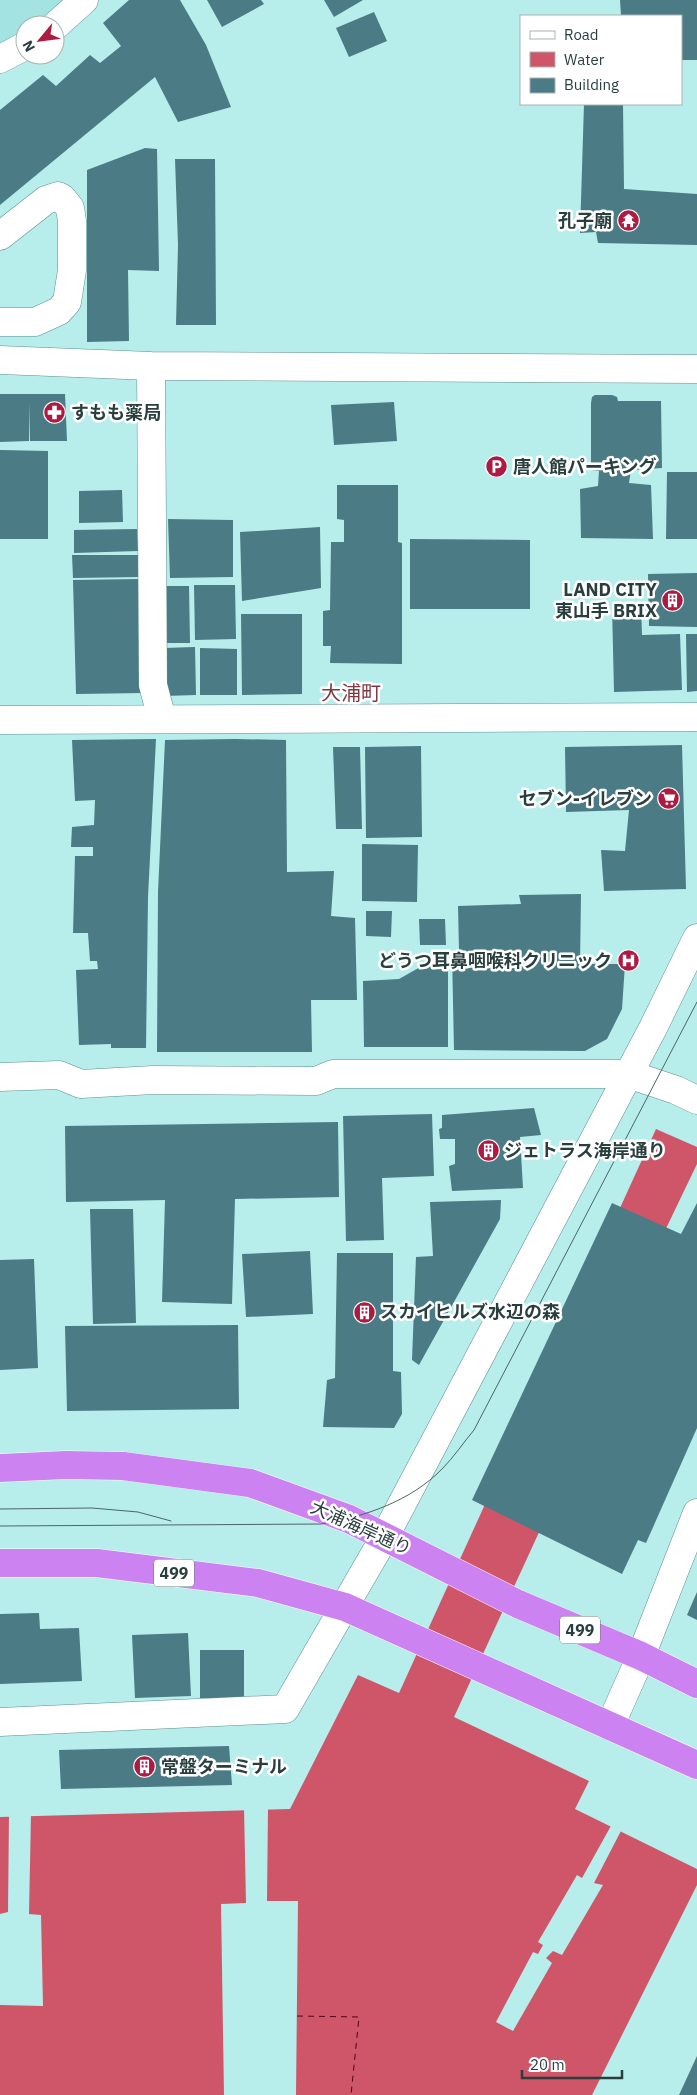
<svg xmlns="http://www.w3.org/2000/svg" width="697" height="2095" font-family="'IBM Plex Sans','Noto Sans JP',sans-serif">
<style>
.built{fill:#a3e3e1}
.water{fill:#cf5668}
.pier{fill:#b7edeb}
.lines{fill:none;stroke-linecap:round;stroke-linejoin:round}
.ferry{stroke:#530219;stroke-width:1;stroke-dasharray:6 5;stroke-linecap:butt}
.building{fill:#4b7b85}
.minor-casing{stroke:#5d908f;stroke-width:29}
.highway-casing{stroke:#fff;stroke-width:29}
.minor{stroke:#fff;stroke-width:28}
.highway{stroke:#cd82f2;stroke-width:28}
.tram{stroke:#4a6766;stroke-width:1}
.labels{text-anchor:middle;stroke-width:5;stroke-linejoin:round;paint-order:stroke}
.shield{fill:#fff;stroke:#697978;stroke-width:1}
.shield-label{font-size:16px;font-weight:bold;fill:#293f3e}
.poi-label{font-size:18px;font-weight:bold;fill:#293f3e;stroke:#fff;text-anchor:start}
.street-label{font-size:18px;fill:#293f3e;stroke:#fff}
.quarter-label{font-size:20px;fill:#813842;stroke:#fff}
</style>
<rect width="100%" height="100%" fill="#b7edeb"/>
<path class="built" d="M0,0H66L37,25H25V32L0,45Z"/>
<path class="water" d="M656,1129L697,1147V1164L660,1241L552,1504L454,1717L589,1781L575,1809L697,1869V1885L592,2095H0V1817L290,1809L358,1675L399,1693Z"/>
<path class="pier" d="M268,1807L267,1901H298L296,2095H224L221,1904L246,1903L244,1808Z
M9,1814H31L29,1914L41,1915L43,2006L0,2005V1914L8,1912Z
M612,1824L622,1829L594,1883L603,1885L562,1955L553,1951L546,1958L552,1963L513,2031L496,2022L533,1952L538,1954L543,1945L538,1942L577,1875L582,1878Z"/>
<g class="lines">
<path class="ferry" d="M297,2016L359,2017L351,2095"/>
</g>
<path class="building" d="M129,0H180L206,45L231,107L178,122L155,77L0,205V110L43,75L56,86L90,55L100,63L121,46L103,23Z
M207,0H261L264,4L222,27Z
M324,0H363L334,17Z
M620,0H697V60H681V16H621Z
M374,12L387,41L349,57L336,28Z
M584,104H623L624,189L697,194V245L598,243L596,232L580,233Z
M145,148L157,149L159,271L128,270L129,341L87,342V170Z
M175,159H215L216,325H176L178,245Z
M0,394H65L67,441H30L29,402V441L0,442Z
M595,395H612L617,397L618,401H661L662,468L631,470L629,483L651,485L653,539L581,538L580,489L598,486L599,471L591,470V403L592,397Z
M394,402L397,441L334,445L331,405Z
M0,450L48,451V539H0Z
M667,472H697V539H666Z
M337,485H398V542L402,543V664L330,663L331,646H323V611L330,610L331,542H344V520L337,519Z
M122,490L123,522L79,523V491Z
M168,519L233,520V577L170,578Z
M320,527L321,588L242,601L240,532Z
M137,529L138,551L74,553V530Z
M410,539L530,540V609H410Z
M72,555H139V577L73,578Z
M697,573V627L649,626L648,574Z
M140,579L143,693L76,694L73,580Z
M194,585H235L236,639L195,640Z
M164,586H189L190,643H165Z
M612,606H641L642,635L680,634L682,690L614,692Z
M241,614H302V694L242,695Z
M686,634H697V691L687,692Z
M195,647L196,695L164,696L163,648Z
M200,648L237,649V695H200Z
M156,739L148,897L146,1048H111V1044L79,1045L76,970L98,969L97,961H90L88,933H73L75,856H93V847H71L72,827L94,825L95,800L75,801L72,740Z
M235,739L286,740L287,872L334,871L331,916L355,918L357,1000H311L312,1052H157L158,892L165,740Z
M682,745L686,889L604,891L601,850L625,851L629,810L566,812L565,747Z
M421,746L422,837L366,838L365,747Z
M333,747H360L362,829H336Z
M362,844L418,845L417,902L362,901Z
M581,894L580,964H625L622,1009L607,1039L585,1051L454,1050L452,953L459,950L458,906L521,904L519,895Z
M366,911H392L391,937L366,936Z
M419,919H445L446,945H420Z
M448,962V1047H364L363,981L399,979L422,966Z
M534,1108L541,1135L520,1137L523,1188L452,1191L449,1166L455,1164V1139H440L439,1129L442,1128V1115Z
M432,1114L434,1176L382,1178L384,1240L346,1241L343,1116Z
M338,1122L339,1197L235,1199L232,1304L162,1302L165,1200L66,1202L65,1126Z
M501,1200L500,1219L419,1365L412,1360L416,1257L433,1256L430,1202Z
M612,1203L681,1234L697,1203V1428L646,1543L638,1540L622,1574L472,1500Z
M90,1209H133L136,1323L93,1324Z
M310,1251L313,1314L246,1317L242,1254Z
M337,1253H393V1371L401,1372L402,1414L394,1428L323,1427L327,1380L335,1378Z
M34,1259L38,1368L0,1370V1260Z
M238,1325L239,1409L67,1411L65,1326Z
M697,1592V1620L687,1615Z
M39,1613L40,1629L79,1628L82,1681L0,1684V1614Z
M188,1633L191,1696L135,1698L132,1635Z
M200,1650H244V1698H200Z
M229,1746L232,1785L61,1789L59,1750Z
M697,2056V2095H679Z"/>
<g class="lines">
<defs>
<path id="minor" d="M55,26L84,0
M0,59L25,46
M0,236L46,200L58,196L62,198L70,208L72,221V270L67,302L59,311L35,322H0
M0,360L151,366L697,369
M151,366L153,685L162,719
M0,720L697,717
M0,1077L59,1075L81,1084L153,1080L316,1081L333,1074H628L676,1090L697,1100
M0,1722L285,1709L384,1538L653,1028L697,938
M610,1726L641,1656L697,1513"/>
<path id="highway" d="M0,1468L66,1465L123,1466L250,1483L349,1519L518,1604L641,1656L697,1684
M0,1563H97L258,1583L345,1607L697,1765"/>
</defs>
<use href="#minor" class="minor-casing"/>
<use href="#highway" class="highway-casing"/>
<use href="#minor" class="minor"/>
<use href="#highway" class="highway"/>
<path class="tram" d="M0,1509L92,1508L138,1512L171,1521
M0,1526L321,1524C364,1517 411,1501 442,1469C454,1457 463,1443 474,1430L697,1002"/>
</g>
<defs>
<symbol id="temple-disc" viewBox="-11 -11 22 22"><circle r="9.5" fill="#ae1a41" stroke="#fff"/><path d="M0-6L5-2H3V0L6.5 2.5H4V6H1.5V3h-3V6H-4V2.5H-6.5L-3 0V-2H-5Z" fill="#fff"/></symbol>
<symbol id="pharmacy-disc" viewBox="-11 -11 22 22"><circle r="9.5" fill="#ae1a41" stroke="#fff"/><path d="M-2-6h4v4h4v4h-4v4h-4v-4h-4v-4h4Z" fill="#fff"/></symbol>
<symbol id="parking-disc" viewBox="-11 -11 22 22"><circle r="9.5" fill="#ae1a41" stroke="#fff"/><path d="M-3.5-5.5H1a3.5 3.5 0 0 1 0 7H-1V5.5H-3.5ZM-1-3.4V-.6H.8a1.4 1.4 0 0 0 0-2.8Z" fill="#fff"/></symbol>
<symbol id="building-disc" viewBox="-11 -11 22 22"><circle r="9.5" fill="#ae1a41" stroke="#fff"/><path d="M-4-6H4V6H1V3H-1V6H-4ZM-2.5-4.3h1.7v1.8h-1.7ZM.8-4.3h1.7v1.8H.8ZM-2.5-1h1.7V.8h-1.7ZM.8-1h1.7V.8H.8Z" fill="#fff"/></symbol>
<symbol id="supermarket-disc" viewBox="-11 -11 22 22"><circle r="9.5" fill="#ae1a41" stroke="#fff"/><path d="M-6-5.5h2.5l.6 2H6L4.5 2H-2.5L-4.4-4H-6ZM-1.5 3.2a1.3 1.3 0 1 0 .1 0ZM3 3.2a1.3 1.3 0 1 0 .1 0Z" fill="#fff"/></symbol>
<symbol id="hospital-disc" viewBox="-11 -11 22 22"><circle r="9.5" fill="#ae1a41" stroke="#fff"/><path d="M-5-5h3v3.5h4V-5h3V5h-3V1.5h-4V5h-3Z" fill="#fff"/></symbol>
</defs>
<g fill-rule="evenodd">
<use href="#temple-disc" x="616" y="208" width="25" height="25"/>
<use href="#pharmacy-disc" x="42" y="400" width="25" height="25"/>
<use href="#parking-disc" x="484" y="454" width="25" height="25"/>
<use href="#building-disc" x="660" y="588" width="25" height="25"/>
<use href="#supermarket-disc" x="656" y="786" width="25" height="25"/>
<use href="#hospital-disc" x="616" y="948" width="25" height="25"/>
<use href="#building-disc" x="476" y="1138" width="25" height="25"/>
<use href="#building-disc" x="352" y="1300" width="25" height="25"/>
<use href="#building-disc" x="132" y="1754" width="25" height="25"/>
</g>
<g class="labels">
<g class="shield">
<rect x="154" y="1559.5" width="40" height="27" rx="4"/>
<rect x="560" y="1616.5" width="40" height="27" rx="4"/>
</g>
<g class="shield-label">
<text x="174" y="1579">499</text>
<text x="580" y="1636">499</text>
</g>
<g class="poi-label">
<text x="612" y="227" text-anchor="end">孔子廟</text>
<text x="71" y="419">すもも薬局</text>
<text x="513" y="473">唐人館パーキング</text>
<text x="657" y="596" text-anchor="end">LAND CITY<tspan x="657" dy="21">東山手 BRIX</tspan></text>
<text x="652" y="805" text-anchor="end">セブン-イレブン</text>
<text x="612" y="967" text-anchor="end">どうつ耳鼻咽喉科クリニック</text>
<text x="504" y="1157">ジェトラス海岸通り</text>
<text x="380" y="1318">スカイヒルズ水辺の森</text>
<text x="161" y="1773">常盤ターミナル</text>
</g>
<g class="street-label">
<text transform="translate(361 1528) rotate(24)" y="6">大浦海岸通り</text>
</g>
<g class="quarter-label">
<text x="351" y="700">大浦町</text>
</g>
</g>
<rect x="520" y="15" width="162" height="90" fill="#ffffff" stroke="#a9b2b2"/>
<rect x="530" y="31" width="25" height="8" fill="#ffffff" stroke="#a9b2b2"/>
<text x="564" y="40" font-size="15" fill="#293f3e">Road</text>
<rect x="530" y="52" width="25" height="15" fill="#cf5668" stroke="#a9b2b2"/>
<text x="564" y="65" font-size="15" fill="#293f3e">Water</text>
<rect x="530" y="78" width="25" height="15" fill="#4b7b85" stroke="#a9b2b2"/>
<text x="564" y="90" font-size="15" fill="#293f3e">Building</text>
<g transform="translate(40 40) rotate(241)"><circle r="24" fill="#ffffff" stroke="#a9b2b2"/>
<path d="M0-4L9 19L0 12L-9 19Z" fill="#ae1a41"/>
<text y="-8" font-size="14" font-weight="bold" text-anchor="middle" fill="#293f3e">N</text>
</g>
<path d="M522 2070v8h100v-8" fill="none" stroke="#293f3e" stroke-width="2.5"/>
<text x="530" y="2070" font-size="15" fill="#293f3e" stroke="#ffffff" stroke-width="4" paint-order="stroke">20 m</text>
</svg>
